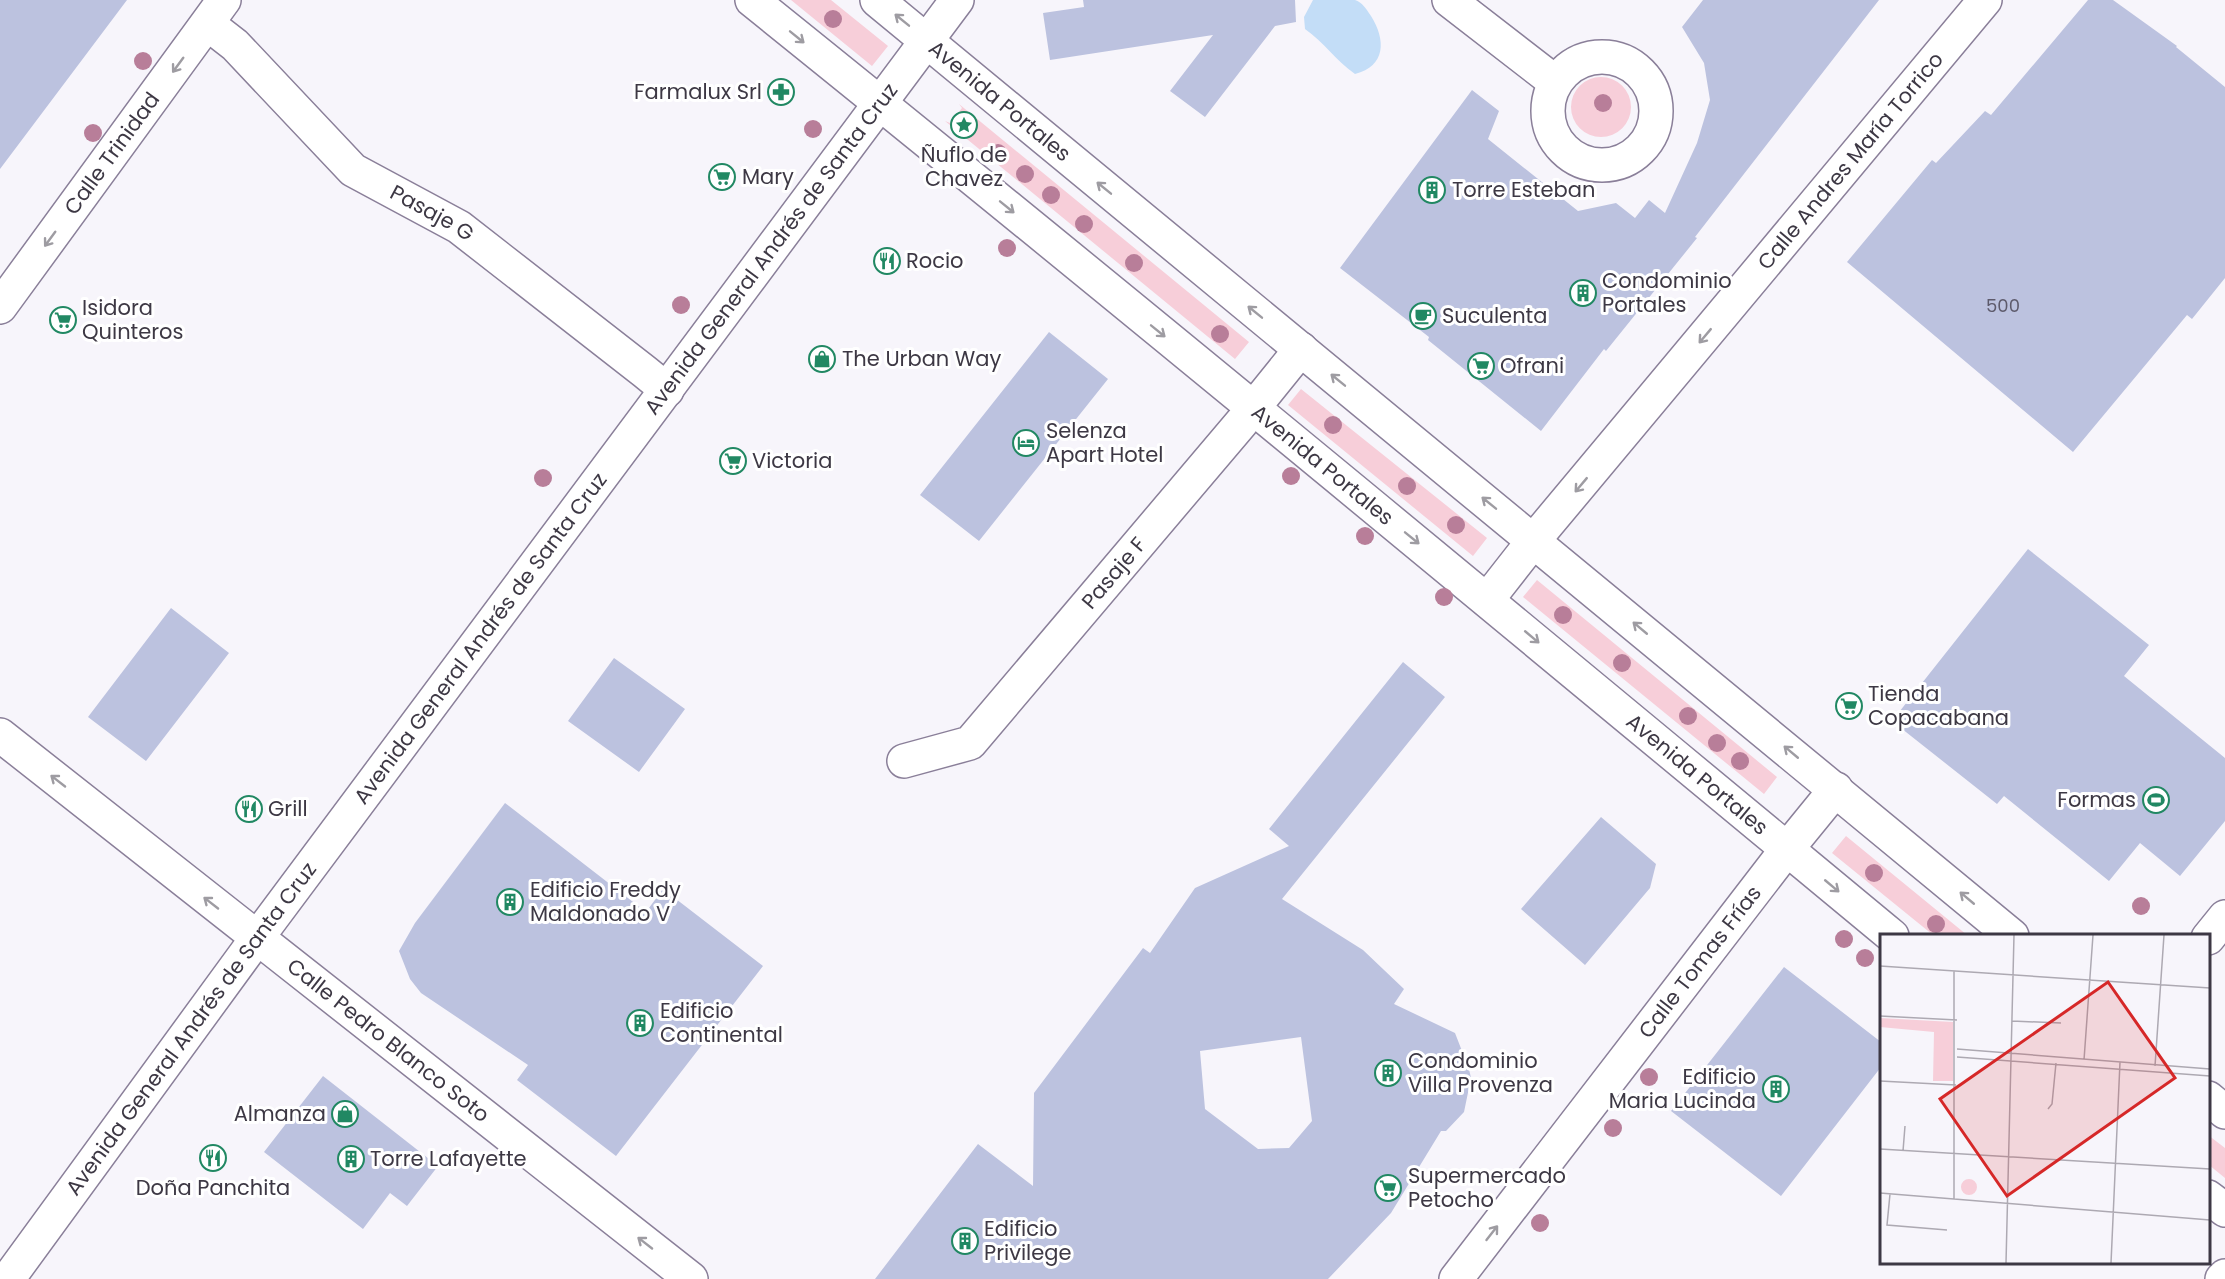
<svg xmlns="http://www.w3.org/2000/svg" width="2225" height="1279" font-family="Poppins,sans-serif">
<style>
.green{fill:#f7ced9}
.water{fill:#c3ddf7}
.building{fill:#bcc2df;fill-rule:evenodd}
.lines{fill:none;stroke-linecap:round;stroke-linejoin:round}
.minor-casing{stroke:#8a7f99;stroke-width:36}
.major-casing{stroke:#8a7f99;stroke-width:36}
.minor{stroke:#fff;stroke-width:33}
.major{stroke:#fff;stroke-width:33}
.tree{fill:#b87e99}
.oneway{stroke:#9e9ca2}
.labels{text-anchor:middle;stroke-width:6;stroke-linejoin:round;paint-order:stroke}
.number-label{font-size:18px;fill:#5d5a6b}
.poi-label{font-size:21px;fill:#3d3844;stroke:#fff;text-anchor:start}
.street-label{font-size:21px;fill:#3d3844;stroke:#fff}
.inset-road{fill:none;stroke:#ada9b2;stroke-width:1.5}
.view{fill:#d62828;fill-opacity:0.15;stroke:#d62828;stroke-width:3}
.inset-edge{fill:none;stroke:#3d3844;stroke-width:3}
</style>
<rect width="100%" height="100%" fill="#f7f5fb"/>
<path class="green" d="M791,0H831L888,46L872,66Z
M1571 107a30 30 0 1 1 60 0a30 30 0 1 1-60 0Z
M959,104L1249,342L1235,359L945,121L950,123L962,108Z
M1301,389L1487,538L1473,556L1288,405Z
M1537,580L1777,777L1764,794L1523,597Z
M1846,836L1967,935H1933L1832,853Z
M2208,1135L2225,1148V1178L2209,1165Z"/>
<path class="water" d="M1313,0C1324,0 1345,0 1355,0C1362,2 1367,10 1371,16C1386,40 1386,66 1355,74C1336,61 1324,42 1305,29L1304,17Z"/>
<path class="building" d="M0,0H127L0,169Z
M1083,0H1295L1296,22L1275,26L1205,117L1170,91L1213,35L1050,60L1043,13L1084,7Z
M1703,0H1879L1695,237L1697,238L1606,351L1604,349L1541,431L1428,340L1429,337L1340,268L1472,90L1499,111L1488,139L1578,211L1616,203L1635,218L1649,200L1665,213L1697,143L1710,100L1704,63L1682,27Z
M2088,0H2113L2177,46L2176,47L2225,87V278L2192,319L2187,315L2073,452L1847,262L1932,160L1936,163L1985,111L1991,115Z
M1049,332L1108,379L979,541L920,495Z
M2028,549L2149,645L2124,676L2225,758V821L2180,876L2140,843L2109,881L2004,796L1997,804L1892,721Z
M171,608L229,653L146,761L88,717Z
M614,658L685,709L639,772L568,721Z
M1403,662L1445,697L1282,899L1363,950L1404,989L1394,1004L1455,1033L1469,1069L1471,1078L1464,1112L1446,1131H1441L1391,1213L1328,1279H875L978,1144L1033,1186L1034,1093L1143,948L1150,953L1195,888L1289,846L1269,829ZM1301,1037L1312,1121L1289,1148L1258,1149L1205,1109L1200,1051Z
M505,803L646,912L663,889L763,966L616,1156L517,1080L528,1065L421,993L410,979L399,951L415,923Z
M1601,817L1656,864L1650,888L1585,965L1521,909Z
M1784,967L1881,1042V1067L1781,1196L1671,1111Z
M323,1076L438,1166L407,1206L390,1193L363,1229L264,1152Z"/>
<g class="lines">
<defs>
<g id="minor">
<path id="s1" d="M752,0C1135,308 1513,622 1892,936"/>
<path id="s2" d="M877,0L2012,936"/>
<path d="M1449,0L1555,82"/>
<path id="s3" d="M208,24L235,45L353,170L459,227L645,372L667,390"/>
<circle cx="1602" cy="111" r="54"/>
<path id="s4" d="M0,307L224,0"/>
<path id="s5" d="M1487,600L1534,540L1985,0"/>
<path id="s6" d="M0,735L691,1279"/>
<path id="s7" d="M904,761L970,743L1242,422L1301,349"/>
<path d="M2208,938L2225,917"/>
<path d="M2208,1098L2225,1112"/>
<path d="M2208,1197L2225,1210"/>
<path id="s8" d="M1456,1279L1787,849L1836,789"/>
<path d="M2222,1279L2225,1276"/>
</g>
<g id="major">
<path id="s9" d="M8,1279L257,938L957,0"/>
</g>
</defs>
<use href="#minor" class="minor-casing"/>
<use href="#major" class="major-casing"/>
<use href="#minor" class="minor"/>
<use href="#major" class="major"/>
</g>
<g class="tree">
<circle cx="833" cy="19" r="9"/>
<circle cx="143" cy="61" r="9"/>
<circle cx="1603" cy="103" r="9"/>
<circle cx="813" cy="129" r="9"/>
<circle cx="93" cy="133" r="9"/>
<circle cx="998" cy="153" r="9"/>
<circle cx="1025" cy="174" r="9"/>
<circle cx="1051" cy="195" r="9"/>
<circle cx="1084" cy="224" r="9"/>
<circle cx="1007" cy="248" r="9"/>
<circle cx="1134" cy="263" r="9"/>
<circle cx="681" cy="305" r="9"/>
<circle cx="1220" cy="334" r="9"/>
<circle cx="1333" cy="425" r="9"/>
<circle cx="1291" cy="476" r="9"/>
<circle cx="543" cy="478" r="9"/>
<circle cx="1407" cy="486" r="9"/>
<circle cx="1456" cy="525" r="9"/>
<circle cx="1365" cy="536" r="9"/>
<circle cx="1444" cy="597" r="9"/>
<circle cx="1563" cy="615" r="9"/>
<circle cx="1622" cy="663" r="9"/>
<circle cx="1688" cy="716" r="9"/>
<circle cx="1717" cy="743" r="9"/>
<circle cx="1740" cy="761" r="9"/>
<circle cx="1874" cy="873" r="9"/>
<circle cx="2141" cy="906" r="9"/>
<circle cx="1936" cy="924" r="9"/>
<circle cx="1844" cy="939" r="9"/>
<circle cx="1865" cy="958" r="9"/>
<circle cx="1649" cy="1077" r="9"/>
<circle cx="1613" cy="1128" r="9"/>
<circle cx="1540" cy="1223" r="9"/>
</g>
<defs><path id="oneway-shaft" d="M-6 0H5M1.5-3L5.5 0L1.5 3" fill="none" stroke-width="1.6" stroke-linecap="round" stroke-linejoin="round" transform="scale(1.5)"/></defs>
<g class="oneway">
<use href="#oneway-shaft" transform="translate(902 20) rotate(-141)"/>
<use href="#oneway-shaft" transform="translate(797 37) rotate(39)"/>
<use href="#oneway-shaft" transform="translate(178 65) rotate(126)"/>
<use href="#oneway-shaft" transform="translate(1104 188) rotate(-141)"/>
<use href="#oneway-shaft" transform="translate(1007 207) rotate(39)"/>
<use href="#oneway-shaft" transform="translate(50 239) rotate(126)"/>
<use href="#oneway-shaft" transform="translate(1255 312) rotate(-141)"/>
<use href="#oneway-shaft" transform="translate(1158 331) rotate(39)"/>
<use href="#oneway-shaft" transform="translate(1705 336) rotate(130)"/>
<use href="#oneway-shaft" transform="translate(1338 380) rotate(-141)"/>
<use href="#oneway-shaft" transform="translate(1581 485) rotate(130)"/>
<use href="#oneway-shaft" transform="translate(1489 503) rotate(-141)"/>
<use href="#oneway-shaft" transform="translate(1412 538) rotate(39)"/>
<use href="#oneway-shaft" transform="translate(1640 628) rotate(-140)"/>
<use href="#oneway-shaft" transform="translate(1532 637) rotate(40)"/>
<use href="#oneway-shaft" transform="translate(1791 752) rotate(-140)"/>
<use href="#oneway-shaft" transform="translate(58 781) rotate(-142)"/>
<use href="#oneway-shaft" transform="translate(1832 886) rotate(40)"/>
<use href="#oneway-shaft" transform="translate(1967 898) rotate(-140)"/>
<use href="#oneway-shaft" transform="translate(211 903) rotate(-142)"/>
<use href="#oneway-shaft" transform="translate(1492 1233) rotate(-52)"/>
<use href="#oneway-shaft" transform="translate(645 1243) rotate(-142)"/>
</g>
<defs>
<symbol id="pharmacy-ring" viewBox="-11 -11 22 22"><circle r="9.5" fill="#fff" stroke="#218863" stroke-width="1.5"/><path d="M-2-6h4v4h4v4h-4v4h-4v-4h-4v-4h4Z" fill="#218863"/></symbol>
<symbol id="sight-ring" viewBox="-11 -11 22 22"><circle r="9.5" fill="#fff" stroke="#218863" stroke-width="1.5"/><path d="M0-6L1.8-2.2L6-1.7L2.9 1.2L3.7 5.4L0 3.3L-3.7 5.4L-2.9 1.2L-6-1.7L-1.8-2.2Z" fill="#218863"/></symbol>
<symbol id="supermarket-ring" viewBox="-11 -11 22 22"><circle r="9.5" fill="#fff" stroke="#218863" stroke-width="1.5"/><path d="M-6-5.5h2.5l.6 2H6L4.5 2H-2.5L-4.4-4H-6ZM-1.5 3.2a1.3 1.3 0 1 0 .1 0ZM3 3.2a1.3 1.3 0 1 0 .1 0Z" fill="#218863"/></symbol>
<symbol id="building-ring" viewBox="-11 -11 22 22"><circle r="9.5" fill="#fff" stroke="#218863" stroke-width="1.5"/><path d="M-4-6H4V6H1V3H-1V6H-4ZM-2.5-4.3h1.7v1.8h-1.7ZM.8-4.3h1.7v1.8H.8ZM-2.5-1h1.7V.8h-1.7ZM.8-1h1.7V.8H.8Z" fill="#218863"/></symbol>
<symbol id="restaurant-ring" viewBox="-11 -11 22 22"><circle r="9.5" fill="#fff" stroke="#218863" stroke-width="1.5"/><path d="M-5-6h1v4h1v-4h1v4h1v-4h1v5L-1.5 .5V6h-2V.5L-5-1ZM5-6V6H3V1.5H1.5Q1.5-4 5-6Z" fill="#218863"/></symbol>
<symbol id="cafe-ring" viewBox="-11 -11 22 22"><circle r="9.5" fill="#fff" stroke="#218863" stroke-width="1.5"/><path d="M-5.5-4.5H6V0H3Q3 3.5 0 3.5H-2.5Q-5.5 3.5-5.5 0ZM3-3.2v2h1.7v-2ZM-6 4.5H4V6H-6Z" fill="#218863"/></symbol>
<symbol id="shop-ring" viewBox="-11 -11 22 22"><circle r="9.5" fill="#fff" stroke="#218863" stroke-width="1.5"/><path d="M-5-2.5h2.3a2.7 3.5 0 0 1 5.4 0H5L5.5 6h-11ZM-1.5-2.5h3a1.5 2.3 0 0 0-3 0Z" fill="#218863"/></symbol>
<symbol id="hotel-ring" viewBox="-11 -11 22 22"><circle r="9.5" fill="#fff" stroke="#218863" stroke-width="1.5"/><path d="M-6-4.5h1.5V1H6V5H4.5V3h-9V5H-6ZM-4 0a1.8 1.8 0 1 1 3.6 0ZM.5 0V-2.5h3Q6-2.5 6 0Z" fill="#218863"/></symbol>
<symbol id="stadium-ring" viewBox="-11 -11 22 22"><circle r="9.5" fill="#fff" stroke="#218863" stroke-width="1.5"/><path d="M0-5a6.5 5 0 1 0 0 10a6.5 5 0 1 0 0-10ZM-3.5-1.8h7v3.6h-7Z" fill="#218863"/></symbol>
</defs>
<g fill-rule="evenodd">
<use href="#pharmacy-ring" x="766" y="77" width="30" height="30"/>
<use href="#sight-ring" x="949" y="110" width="30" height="30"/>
<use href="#supermarket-ring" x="707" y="162" width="30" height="30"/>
<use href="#building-ring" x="1417" y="175" width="30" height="30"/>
<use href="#restaurant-ring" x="872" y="246" width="30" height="30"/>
<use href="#building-ring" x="1568" y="278" width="30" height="30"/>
<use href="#cafe-ring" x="1408" y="301" width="30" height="30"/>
<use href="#supermarket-ring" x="48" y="305" width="30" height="30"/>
<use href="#shop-ring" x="807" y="344" width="30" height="30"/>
<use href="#supermarket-ring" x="1466" y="351" width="30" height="30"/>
<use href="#hotel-ring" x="1011" y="428" width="30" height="30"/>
<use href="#supermarket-ring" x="718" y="446" width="30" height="30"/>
<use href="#supermarket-ring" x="1834" y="691" width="30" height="30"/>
<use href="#stadium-ring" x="2141" y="785" width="30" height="30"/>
<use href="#restaurant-ring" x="234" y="794" width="30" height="30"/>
<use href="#building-ring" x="495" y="887" width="30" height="30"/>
<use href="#building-ring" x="625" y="1008" width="30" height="30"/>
<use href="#building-ring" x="1373" y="1058" width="30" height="30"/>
<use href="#building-ring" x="1761" y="1074" width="30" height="30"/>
<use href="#shop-ring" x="330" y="1099" width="30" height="30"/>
<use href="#restaurant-ring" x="198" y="1143" width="30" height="30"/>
<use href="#building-ring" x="336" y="1144" width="30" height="30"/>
<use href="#supermarket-ring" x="1373" y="1173" width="30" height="30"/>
<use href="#building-ring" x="950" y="1226" width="30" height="30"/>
</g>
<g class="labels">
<g class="number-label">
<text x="2003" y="312">500</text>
</g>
<g class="poi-label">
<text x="762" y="99" text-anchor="end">Farmalux Srl</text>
<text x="964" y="162" text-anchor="middle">Ñuflo de<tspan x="964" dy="24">Chavez</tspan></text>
<text x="742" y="184">Mary</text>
<text x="1452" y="197">Torre Esteban</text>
<text x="906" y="268">Rocio</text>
<text x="1602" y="288">Condominio<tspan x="1602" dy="24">Portales</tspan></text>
<text x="82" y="315">Isidora<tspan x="82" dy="24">Quinteros</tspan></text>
<text x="1442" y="323">Suculenta</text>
<text x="842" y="366">The Urban Way</text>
<text x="1500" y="373">Ofrani</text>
<text x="1046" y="438">Selenza<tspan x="1046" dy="24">Apart Hotel</tspan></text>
<text x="752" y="468">Victoria</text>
<text x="1868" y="701">Tienda<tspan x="1868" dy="24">Copacabana</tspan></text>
<text x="2136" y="807" text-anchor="end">Formas</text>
<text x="268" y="816">Grill</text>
<text x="530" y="897">Edificio Freddy<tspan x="530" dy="24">Maldonado V</tspan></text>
<text x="660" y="1018">Edificio<tspan x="660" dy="24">Continental</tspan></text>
<text x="1408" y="1068">Condominio<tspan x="1408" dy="24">Villa Provenza</tspan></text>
<text x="1756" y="1084" text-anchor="end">Edificio<tspan x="1756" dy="24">Maria Lucinda</tspan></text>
<text x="326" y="1121" text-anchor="end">Almanza</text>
<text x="370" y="1166">Torre Lafayette</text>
<text x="1408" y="1183">Supermercado<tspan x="1408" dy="24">Petocho</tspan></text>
<text x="213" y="1195" text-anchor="middle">Doña Panchita</text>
<text x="984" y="1236">Edificio<tspan x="984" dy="24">Privilege</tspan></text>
</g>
<g class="street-label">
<text dy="7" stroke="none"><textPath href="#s2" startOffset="159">Avenida Portales</textPath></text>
<text dy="7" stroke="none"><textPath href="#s4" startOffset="190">Calle Trinidad</textPath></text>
<text dy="7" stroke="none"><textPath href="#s5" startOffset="570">Calle Andres María Torrico</textPath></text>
<text dy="7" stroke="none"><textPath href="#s3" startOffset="296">Pasaje G</textPath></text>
<text dy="7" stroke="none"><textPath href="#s9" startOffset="1282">Avenida General Andrés de Santa Cruz</textPath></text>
<text dy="7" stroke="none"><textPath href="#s1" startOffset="736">Avenida Portales</textPath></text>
<text dy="7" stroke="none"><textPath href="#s7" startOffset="291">Pasaje F</textPath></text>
<text dy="7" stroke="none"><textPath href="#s9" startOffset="796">Avenida General Andrés de Santa Cruz</textPath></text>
<text dy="7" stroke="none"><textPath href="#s1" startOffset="1222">Avenida Portales</textPath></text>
<text dy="7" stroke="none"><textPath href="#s8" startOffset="400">Calle Tomas Frías</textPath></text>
<text dy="7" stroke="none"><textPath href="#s9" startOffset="310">Avenida General Andrés de Santa Cruz</textPath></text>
<text dy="7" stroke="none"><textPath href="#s6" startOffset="494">Calle Pedro Blanco Soto</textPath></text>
</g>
</g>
<g transform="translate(1880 934)">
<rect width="330" height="330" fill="#f7f5fb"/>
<path d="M0,84L73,88V147H53L54,98L0,93ZM81 253a8 8 0 1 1 16 0a8 8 0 1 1-16 0Z" fill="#f7ced9"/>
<path class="inset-road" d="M0,32L330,54M74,37V265M0,82L77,86M132,87L181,89M77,115L330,135M77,123L330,142M204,126L213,1M275,132L284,1M0,147L76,151M168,175L172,170L176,129M0,215L330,235M23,217L25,192M0,259L330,286M10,260L7,291L67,296M126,329L134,1M231,329L240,128"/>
<path class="view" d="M228,48L295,144L127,262L60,165Z"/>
<rect width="330" height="330" class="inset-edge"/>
</g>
</svg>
